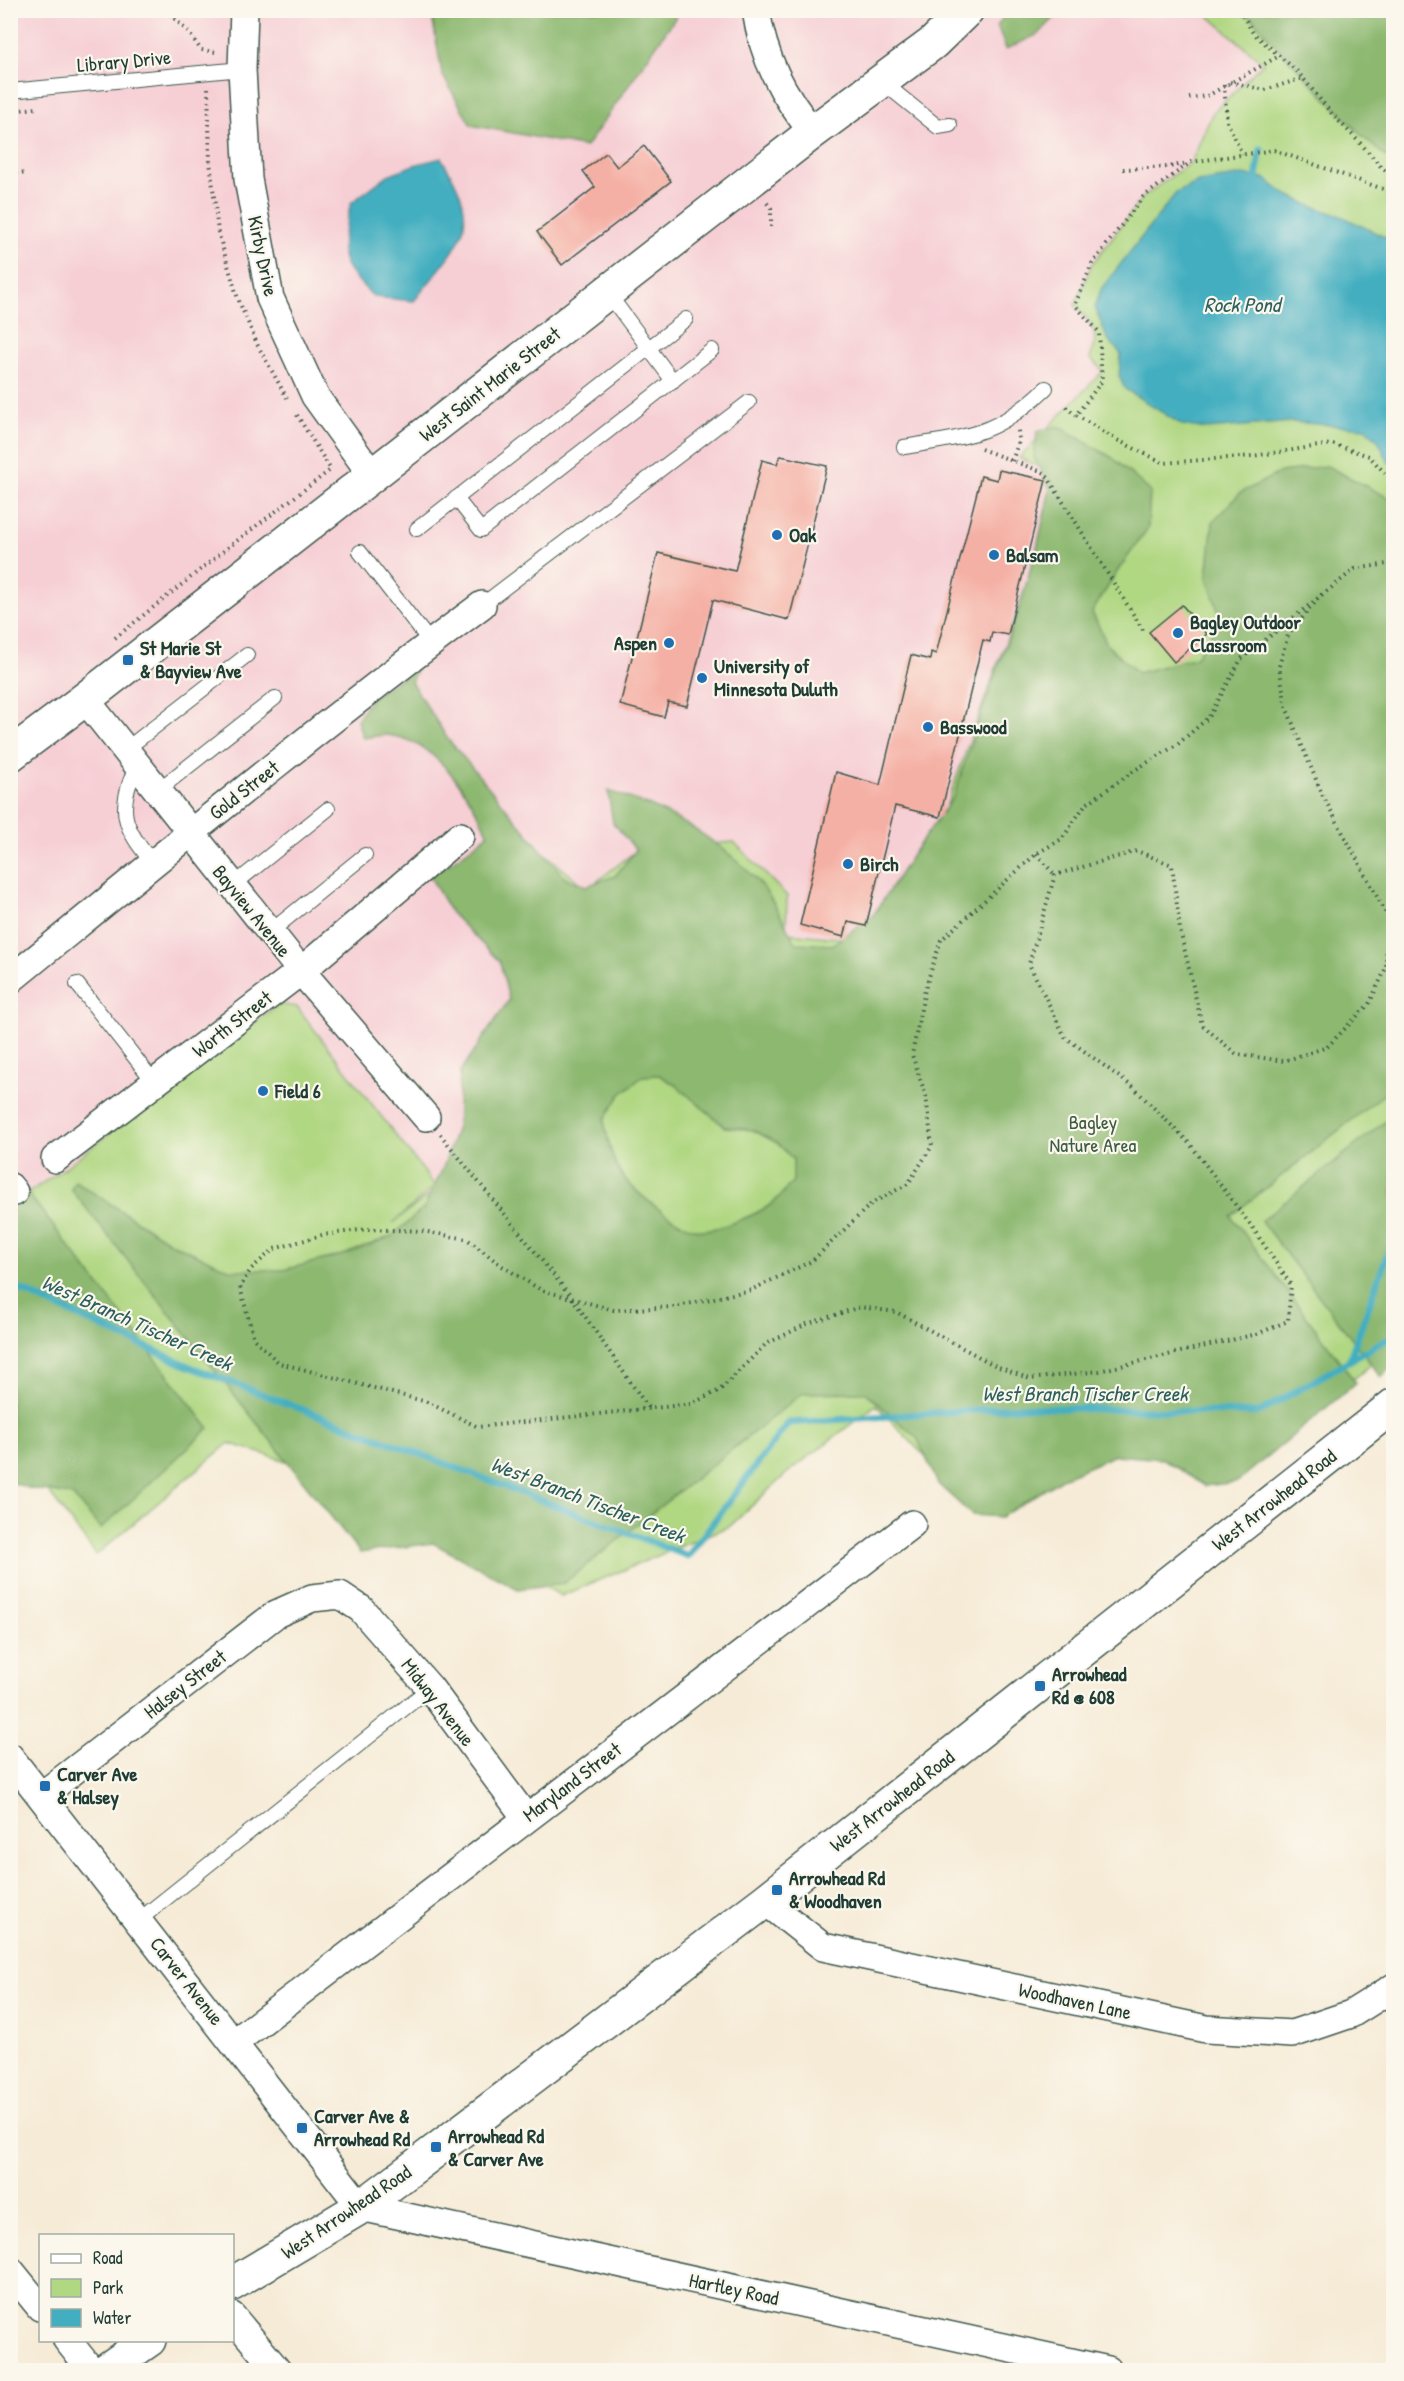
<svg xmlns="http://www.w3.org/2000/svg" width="1404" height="2381" font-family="'Patrick Hand',sans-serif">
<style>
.built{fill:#f6cfd5}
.green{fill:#b0d782;stroke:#688a5b;stroke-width:1.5}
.forest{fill:#8cb870;stroke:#567a52;stroke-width:1.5;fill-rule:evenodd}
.water{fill:#42aec0;stroke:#30767a;stroke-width:1.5}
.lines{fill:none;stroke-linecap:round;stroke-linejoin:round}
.stream{stroke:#42aec0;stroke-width:7}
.building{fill:#f5b0a5}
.lane-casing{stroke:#3f574c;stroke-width:16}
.street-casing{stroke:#3f574c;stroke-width:30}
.secondary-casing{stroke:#3f574c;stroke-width:36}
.path{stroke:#3f574c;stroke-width:4;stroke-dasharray:1.5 4.5;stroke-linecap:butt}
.lane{stroke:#fff;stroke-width:14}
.street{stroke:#fff;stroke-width:27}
.secondary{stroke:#fff;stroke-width:33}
.poi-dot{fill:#1f6fb2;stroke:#fbf7ec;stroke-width:2}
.labels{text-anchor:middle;stroke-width:4.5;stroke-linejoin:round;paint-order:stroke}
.street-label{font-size:20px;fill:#1f3d34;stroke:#fbf7ec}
.poi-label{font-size:20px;font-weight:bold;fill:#1f3d34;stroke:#fbf7ec;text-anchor:start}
.park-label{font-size:20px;fill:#3c5c44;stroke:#fbf7ec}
.water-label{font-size:21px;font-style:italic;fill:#2a5f5e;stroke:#fbf7ec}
</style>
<rect width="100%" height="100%" fill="#fbf7ec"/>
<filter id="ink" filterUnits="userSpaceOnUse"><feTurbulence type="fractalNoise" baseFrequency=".0167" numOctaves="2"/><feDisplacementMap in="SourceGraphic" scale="12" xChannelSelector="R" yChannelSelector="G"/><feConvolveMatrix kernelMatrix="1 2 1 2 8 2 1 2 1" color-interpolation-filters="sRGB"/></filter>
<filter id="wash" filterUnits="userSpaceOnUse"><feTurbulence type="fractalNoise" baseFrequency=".008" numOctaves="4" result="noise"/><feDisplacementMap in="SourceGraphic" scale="24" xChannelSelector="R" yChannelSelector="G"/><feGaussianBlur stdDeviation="1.35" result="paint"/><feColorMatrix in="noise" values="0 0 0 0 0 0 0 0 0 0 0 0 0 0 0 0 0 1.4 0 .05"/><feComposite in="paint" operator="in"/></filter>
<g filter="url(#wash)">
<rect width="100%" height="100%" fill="#f6ebd7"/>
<path class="built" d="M11,11H1393L1138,1431L951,1484L876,1405L786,1474L730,1526L561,1596L393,1495L229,1443L96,1555L11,1442Z"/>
<path class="green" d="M1203,11H1393V1346L1253,1464L1138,1431L951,1484L876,1405L786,1474L730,1526L561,1596L393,1495L229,1443L96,1555L11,1442V1204L55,1175L279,1004L297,1007L435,1186L393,1223L447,1181L552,1009L528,839L587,889L637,850L734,842L787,896L786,933L860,940L916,890L997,665L1068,480L1019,458L1103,371L1090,358C1101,332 1092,324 1075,305L1092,264L1143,197L1191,162L1212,114L1263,63Z"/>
<path class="forest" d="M431,11V10L680,11L586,147L471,125L442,74Z
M1008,11V10L1061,11L1039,34L1006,49L997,26Z
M1229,11H1393V163L1363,137L1278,48L1252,18Z
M1058,426L1113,458L1150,491L1148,528L1119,569L1092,612L1108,646L1138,673L1196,657L1221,619L1207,578L1213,521L1240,493L1281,472L1327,466L1393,500V1087L1231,1216L1356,1383L1237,1482L1205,1486L1163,1459L1115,1455L1063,1478L1001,1517L972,1515L938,1484L917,1438L865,1392L803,1393L564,1583L518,1589L433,1543L360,1553L71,1189L75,1181L171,1243L231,1270H283L346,1254L392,1236L424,1208L443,1168L457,1127L460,1072L509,1000L500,962L451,913L430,877C449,862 470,851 488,834C470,794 435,739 386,735C379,735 371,737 363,738L357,720L371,698L417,668L411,682L448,739L565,878L586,886L615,876L636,850L613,823L608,791C663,807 714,836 754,877C772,895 783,922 796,943L832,945L874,914L914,852L954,796L980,717L1018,611L1038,543L1050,489L1034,457L1037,431ZM659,1075L677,1086L725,1127L753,1130L777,1143L793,1159V1181C785,1190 777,1201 767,1207C752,1216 719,1230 702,1230C680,1229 632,1191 620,1172C611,1158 607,1136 604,1120L620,1095L643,1076Z
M1393,1115L1394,1365L1381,1377L1261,1221Z
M10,1170L209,1428L101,1529L72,1495L28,1488L11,1482Z"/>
<path class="water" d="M441,158C487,229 459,243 414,301L374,297C334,258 339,256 351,203L388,175L414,165Z
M1243,175L1264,178L1284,193L1309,205L1341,216L1393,241V467L1388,461L1378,440L1365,428L1292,422L1206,429L1182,425L1125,389L1119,376L1121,354L1107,338L1095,307L1101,289L1176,193L1198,182Z"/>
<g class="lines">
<path class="stream" d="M1256,177L1261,149
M10,1285L188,1366L688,1556L788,1423L1020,1407L1258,1413L1394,1335
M1349,1361L1394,1236"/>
</g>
<g id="blocks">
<path class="building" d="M644,146L671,181L562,265L537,232L595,187L583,171L606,153L617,167Z
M781,456L827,466L789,620L713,600L687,706L668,702L664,717L620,705L658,553L735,571L762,460L777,464L779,458Z
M999,470L1046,480L1008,635L992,632L990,642L983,640L940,817L895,806L866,926L848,922L844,937L800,925L836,772L880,785L911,655L930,660L931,652L936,654L981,476L997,480Z
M1182,605L1207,634L1174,662L1149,632Z"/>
</g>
</g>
<g filter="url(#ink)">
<use href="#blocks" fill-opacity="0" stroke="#3f574c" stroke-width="1.5"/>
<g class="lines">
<defs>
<path id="lane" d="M883,80L896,93L938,127L950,125
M10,91L242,69
M607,292L673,381
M904,447C969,436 996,436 1046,388
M456,498L481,530L712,350
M417,529L686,319
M360,552L431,643
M482,605L749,402
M125,750L247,655
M137,765C116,809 123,828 153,863
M157,791L275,698
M232,886L328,809
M270,932L365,855
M77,984L155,1083
M139,1920L430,1688"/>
<path id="street" d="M244,10L242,69L248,179L270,298L315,396L372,475
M756,10C763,58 783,96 813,132
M85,699L301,971L426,1117
M10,980C166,853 321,725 482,605
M55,1159L301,971L460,836
M10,1187L14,1192
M10,1757L361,2207L1108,2370
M41,1796L276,1614L312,1598L340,1595L361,1609L430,1688L526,1818
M765,1901L823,1947L1206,2029L1292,2034L1351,2014L1394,1987
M235,2042L912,1524
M10,2270L40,2307
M232,2316L277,2370
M67,2340L91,2370"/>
<path id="secondary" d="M10,755L85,699L813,132L933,43L967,10
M232,2284L361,2207L765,1901L1394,1405
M106,2370L149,2340"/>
</defs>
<use href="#lane" class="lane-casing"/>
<use href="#street" class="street-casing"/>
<use href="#secondary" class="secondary-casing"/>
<path class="path" d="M166,10L189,33L201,50L216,52
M1240,10L1253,33L1298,72L1332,114L1363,146L1383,169L1394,176
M1230,82L1265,90L1303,78
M1224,85L1227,121L1242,154
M208,88L210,161L218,232L238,299L258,346L287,398
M1189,98L1207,96L1279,56
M10,111L37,108
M1123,169L1169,167L1188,163
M10,175L27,173
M1394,193L1274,150L1191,162L1143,197L1092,264L1075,305L1099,332L1102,381L1076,415L1117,440L1164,463L1253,456L1332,444L1369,456L1394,483
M767,203L771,208V229
M1066,407L1076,415
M297,415L331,470
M981,449L1045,473L1143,630
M1012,461L1019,441L1018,430
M1322,594L1288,635L1279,666L1286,707L1322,794L1388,917L1386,968L1369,1004L1327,1047L1284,1061L1236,1054L1202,1025L1180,930L1172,865L1137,851L1055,875L1029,964L1065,1037L1133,1087L1190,1144L1252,1227L1291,1285L1288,1321L1257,1334L1099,1371L1030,1379L996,1366L896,1312L860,1307L807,1324L766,1344L720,1390L691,1404L478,1427L427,1402L279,1363L254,1339L240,1287L251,1269L274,1249L322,1235L368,1229L422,1231L467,1239L502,1266L541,1290L614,1310L674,1307L751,1290L812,1261L872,1203L908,1184L932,1146L926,1096L912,1055L925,989L941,940L1036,854L1062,839L1085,805L1135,770L1178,744L1209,717L1241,659L1355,569L1394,563
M115,638L230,546L329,471
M1036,854L1055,875
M440,1134L573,1299L649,1409"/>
<use href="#lane" class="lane"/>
<use href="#street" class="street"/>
<use href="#secondary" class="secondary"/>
</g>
</g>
<g class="poi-dot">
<circle cx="777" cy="535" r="6"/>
<circle cx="994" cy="555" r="6"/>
<circle cx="1178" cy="633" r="6"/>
<circle cx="669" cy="643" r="6"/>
<rect x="122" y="654" width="12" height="12" rx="3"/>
<circle cx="702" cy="678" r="6"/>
<circle cx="928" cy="727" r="6"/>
<circle cx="848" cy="864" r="6"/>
<circle cx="263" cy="1091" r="6"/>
<rect x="1034" y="1680" width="12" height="12" rx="3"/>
<rect x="39" y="1780" width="12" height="12" rx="3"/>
<rect x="771" y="1884" width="12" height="12" rx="3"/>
<rect x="296" y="2122" width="12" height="12" rx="3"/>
<rect x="430" y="2141" width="12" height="12" rx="3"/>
</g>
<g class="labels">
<g class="street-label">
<text transform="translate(124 61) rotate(-5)" y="7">Library Drive</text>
<text transform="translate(263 256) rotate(78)" y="7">Kirby Drive</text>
<text transform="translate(490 384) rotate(-38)" y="7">West Saint Marie Street</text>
<text transform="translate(244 790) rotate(-38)" y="7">Gold Street</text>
<text transform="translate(252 911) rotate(51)" y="7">Bayview Avenue</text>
<text transform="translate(232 1024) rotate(-38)" y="7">Worth Street</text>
<text transform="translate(1274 1500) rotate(-38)" y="7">West Arrowhead Road</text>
<text transform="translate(185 1684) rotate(-38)" y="7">Halsey Street</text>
<text transform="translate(438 1702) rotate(52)" y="7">Midway Avenue</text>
<text transform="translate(572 1782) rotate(-37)" y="7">Maryland Street</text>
<text transform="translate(892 1801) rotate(-38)" y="7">West Arrowhead Road</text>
<text transform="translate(187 1981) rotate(52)" y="7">Carver Avenue</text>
<text transform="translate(1075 2001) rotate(12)" y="7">Woodhaven Lane</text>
<text transform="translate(346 2212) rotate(-34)" y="7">West Arrowhead Road</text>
<text transform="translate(734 2289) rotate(12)" y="7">Hartley Road</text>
</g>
<g class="poi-label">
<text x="789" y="542">Oak</text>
<text x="1006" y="562">Balsam</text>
<text x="1190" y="629">Bagley Outdoor<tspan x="1190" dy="23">Classroom</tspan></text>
<text x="657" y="650" text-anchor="end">Aspen</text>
<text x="140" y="655">St Marie St<tspan x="140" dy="23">&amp; Bayview Ave</tspan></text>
<text x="714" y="673">University of<tspan x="714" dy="23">Minnesota Duluth</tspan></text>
<text x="940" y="734">Basswood</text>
<text x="860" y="871">Birch</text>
<text x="275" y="1098">Field 6</text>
<text x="1052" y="1681">Arrowhead<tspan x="1052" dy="23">Rd @ 608</tspan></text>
<text x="57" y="1781">Carver Ave<tspan x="57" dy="23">&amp; Halsey</tspan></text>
<text x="789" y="1885">Arrowhead Rd<tspan x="789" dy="23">&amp; Woodhaven</tspan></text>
<text x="314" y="2123">Carver Ave &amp;<tspan x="314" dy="23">Arrowhead Rd</tspan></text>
<text x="448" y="2143">Arrowhead Rd<tspan x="448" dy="23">&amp; Carver Ave</tspan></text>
</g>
<g class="park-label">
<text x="1093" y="1129">Bagley<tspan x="1093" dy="23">Nature Area</tspan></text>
</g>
<g class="water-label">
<text x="1242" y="312">Rock Pond</text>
<text transform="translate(137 1323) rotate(24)" y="7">West Branch Tischer Creek</text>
<text x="1085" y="1401">West Branch Tischer Creek</text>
<text transform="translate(588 1500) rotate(21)" y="7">West Branch Tischer Creek</text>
</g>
</g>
<rect width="1404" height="2381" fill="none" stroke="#fbf7ec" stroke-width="36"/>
<rect x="39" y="2234" width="195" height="108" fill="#fbf7ec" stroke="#a3ada2" stroke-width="1.5"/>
<rect x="51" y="2254" width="30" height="9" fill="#ffffff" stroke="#a3ada2" stroke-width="1.5"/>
<text x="93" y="2264" font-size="18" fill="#1f3d34">Road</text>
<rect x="51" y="2279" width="30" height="18" fill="#b0d782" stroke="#a3ada2" stroke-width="1.5"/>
<text x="93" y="2294" font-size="18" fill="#1f3d34">Park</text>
<rect x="51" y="2309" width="30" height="18" fill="#42aec0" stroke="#a3ada2" stroke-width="1.5"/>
<text x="93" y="2324" font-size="18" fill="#1f3d34">Water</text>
</svg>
